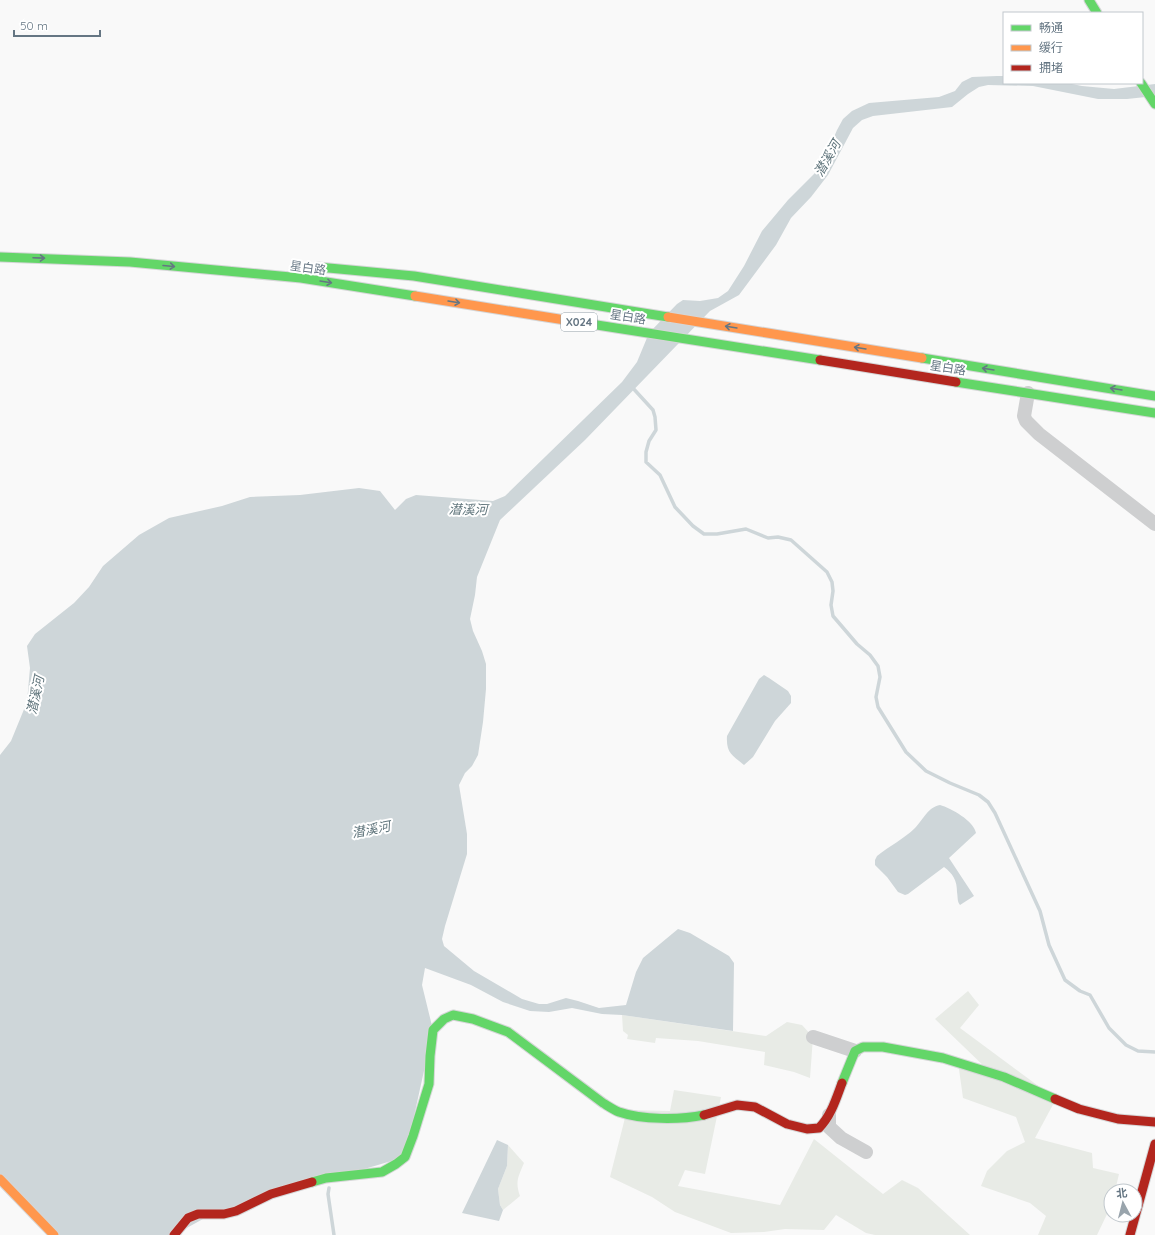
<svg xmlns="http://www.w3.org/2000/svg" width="1155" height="1235" font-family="Quicksand,'Noto Sans SC',sans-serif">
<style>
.green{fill:#e8ebe6}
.water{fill:#ced6d9}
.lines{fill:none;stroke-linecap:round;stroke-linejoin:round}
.stream{stroke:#ced6d9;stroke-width:3.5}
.fast-casing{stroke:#d5d6d7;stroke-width:11}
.slow-casing{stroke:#d5d6d7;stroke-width:11}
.jam-casing{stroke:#d5d6d7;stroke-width:11}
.street{stroke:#cecfd0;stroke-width:14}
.fast{stroke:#63d668;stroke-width:9}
.slow{stroke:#ff974d;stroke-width:9}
.jam{stroke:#b3261e;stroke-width:9}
.oneway{stroke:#657683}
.labels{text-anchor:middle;stroke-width:4;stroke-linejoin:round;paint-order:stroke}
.shield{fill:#fff;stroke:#939fa8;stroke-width:1}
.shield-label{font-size:11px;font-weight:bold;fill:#657683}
.street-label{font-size:12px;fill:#657683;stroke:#fff}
.water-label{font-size:13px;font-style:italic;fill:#60757c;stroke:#fff}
</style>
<rect width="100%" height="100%" fill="#f9f9f9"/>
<path class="green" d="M968,991L979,1005L960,1028L1056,1099L1035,1138L1092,1153L1093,1168L1119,1174L1115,1191H1111V1204L1109,1210L1097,1235H1038L1046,1216L1030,1203L981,1186L987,1171L1007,1151L1025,1142L1016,1117L963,1098L958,1062L990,1072L935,1019Z
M622,1015L766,1036L787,1022L802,1025L813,1037L810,1078L794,1072L764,1065L765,1052L698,1041L656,1038L655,1043L627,1039L628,1035L623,1031Z
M674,1090L721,1097L705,1174L685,1170L678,1186L780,1205L814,1139L883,1194L902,1180L918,1188L970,1235H875L866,1233L836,1215L824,1230L785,1229L764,1232L731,1233L675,1212L652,1197L610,1177L627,1110L670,1111Z
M508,1145L524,1163C518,1177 515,1182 520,1196L503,1210L500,1205L498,1189L507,1166Z"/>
<path class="water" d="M997,76H1004V83H1067L1082,86L1114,89L1155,84V96L1127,99H1098L1033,86L988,85L979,87L968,94L952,107L873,116L862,120L853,128L828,175L811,197L791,218L776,245L739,295L710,311L585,440L500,520L477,577L475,595L470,619L473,631L482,651L486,664V689L483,722L478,755L472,766L465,773L459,785L467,834V854L445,926L442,939L444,946L474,971L522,999L539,1004H547L566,998L578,1001L599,1008L626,1005L636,972L643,958L678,929L690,933L729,956L734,963L733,1031L622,1015L602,1014L572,1008L549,1012L530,1011L503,1002L471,985L425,968L422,985L433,1030L405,1157L212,1214L174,1235H54L0,1179V755L11,741L27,702L30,668L27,646L35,634L74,603L89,587L103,566L139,535L169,518L222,506L250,497L300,495L359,488L380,491L395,510L406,499L416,495L493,501L505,496L622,382L637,362L649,333L677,304L683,300L700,301L718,298L728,291L744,266L762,231L788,200L815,173L826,156L837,130L843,119L852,111L869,103L939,97L955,91L962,82L972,77Z
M764,675L769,678L788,691L791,696V703L775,721L753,757L744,765C732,755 726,753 727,736L759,679Z
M940,805C951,808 974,821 976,833L949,858L974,896L960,905C957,901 958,898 957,892C957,880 953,874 944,867L908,894L905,895L898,892L887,877L875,865V860L877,856C889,846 904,839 915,828C923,820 928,807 940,805Z
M497,1140L508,1145L507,1166L498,1189L500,1205L503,1210L499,1221L462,1213Z"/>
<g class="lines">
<path class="stream" d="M631,386L653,410L655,417L656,430L649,441L646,452V462L660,475L675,507L693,526L704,534H717L746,529L768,538L778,537L791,540L827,572L832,582L833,591L831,605L833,616L857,644L870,655L878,666L880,677L876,697L878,707L906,752L926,771L950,783L979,795L988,802L995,813L1040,911L1049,945L1065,980L1080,991L1090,995L1109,1028L1126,1045L1138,1051L1155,1052
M329,1188L328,1194L334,1235"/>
<defs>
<path id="fast" d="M1089,0L1097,13
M1141,83L1155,104
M0,257L130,262L301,278L415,296
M318,267L414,276L668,317
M565,320L820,360
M922,358L1155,396
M956,382L1155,413
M842,1083L855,1051L863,1047H883L943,1058L1004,1077L1055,1099
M312,1182L326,1178L382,1172L396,1164L405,1157L413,1136L429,1084L430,1056L433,1030L444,1019L453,1015L473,1019L508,1032L603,1103C608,1106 614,1110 619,1112C642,1120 680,1120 704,1115"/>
<path id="slow" d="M415,296L565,320
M668,317L922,358
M0,1179L54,1235"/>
<path id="jam" d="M820,360L956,382
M1055,1099L1079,1109L1118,1119L1155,1122
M704,1115L737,1105L755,1107L787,1124L807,1129L819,1128C831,1116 836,1099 842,1083
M174,1235L188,1218L198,1214H224L236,1211L271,1194L312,1182
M1130,1235L1155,1144"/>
</defs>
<use href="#fast" class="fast-casing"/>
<use href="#slow" class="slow-casing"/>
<use href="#jam" class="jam-casing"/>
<path class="street" d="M1028,393L1024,416L1026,421L1039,434L1155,524
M813,1037L855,1051
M829,1115V1127L841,1138L866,1152"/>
<use href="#fast" class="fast"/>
<use href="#slow" class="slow"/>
<use href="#jam" class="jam"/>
</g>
<defs><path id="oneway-shaft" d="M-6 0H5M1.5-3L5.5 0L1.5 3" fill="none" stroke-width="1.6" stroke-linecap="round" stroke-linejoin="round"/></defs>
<g class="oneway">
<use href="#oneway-shaft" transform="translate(39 258) rotate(2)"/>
<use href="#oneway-shaft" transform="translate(169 266) rotate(5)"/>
<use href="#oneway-shaft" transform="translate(326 282) rotate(9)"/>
<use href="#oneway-shaft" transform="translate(454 302) rotate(9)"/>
<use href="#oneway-shaft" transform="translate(731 327) rotate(-171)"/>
<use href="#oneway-shaft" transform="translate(860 348) rotate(-171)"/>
<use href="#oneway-shaft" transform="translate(988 369) rotate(-171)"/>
<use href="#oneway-shaft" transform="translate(1116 389) rotate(-171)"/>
</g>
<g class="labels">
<rect class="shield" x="561" y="313" width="36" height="18" rx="3"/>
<g class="shield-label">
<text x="579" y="326">X024</text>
</g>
<g class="street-label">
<text transform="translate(308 268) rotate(8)" y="4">星白路</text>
<text transform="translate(628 317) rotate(9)" y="4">星白路</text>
<text transform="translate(948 368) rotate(9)" y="4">星白路</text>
</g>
<g class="water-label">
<text transform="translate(827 158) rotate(-60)" y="5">潜溪河</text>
<text transform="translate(468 509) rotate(1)" y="5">潜溪河</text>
<text transform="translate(35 695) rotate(-78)" y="5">潜溪河</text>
<text transform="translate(371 829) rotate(-11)" y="5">潜溪河</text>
</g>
</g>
<rect x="1003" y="12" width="140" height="72" fill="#ffffff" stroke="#c1c8cd"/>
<rect x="1011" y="25" width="20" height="6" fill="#63d668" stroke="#c1c8cd"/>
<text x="1039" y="32" font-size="12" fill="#657683">畅通</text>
<rect x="1011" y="45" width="20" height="6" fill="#ff974d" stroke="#c1c8cd"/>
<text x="1039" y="52" font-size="12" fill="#657683">缓行</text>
<rect x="1011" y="65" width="20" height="6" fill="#b3261e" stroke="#c1c8cd"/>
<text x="1039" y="72" font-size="12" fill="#657683">拥堵</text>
<g transform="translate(1123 1203) rotate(353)"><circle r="19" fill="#ffffff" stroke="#c1c8cd"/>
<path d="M0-3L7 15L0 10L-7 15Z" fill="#99a4ac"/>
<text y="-6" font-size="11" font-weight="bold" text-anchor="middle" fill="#657683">北</text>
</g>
<path d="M14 30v6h86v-6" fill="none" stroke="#657683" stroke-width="2"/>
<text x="20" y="30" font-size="12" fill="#657683" stroke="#ffffff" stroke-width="3" paint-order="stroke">50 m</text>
</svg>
